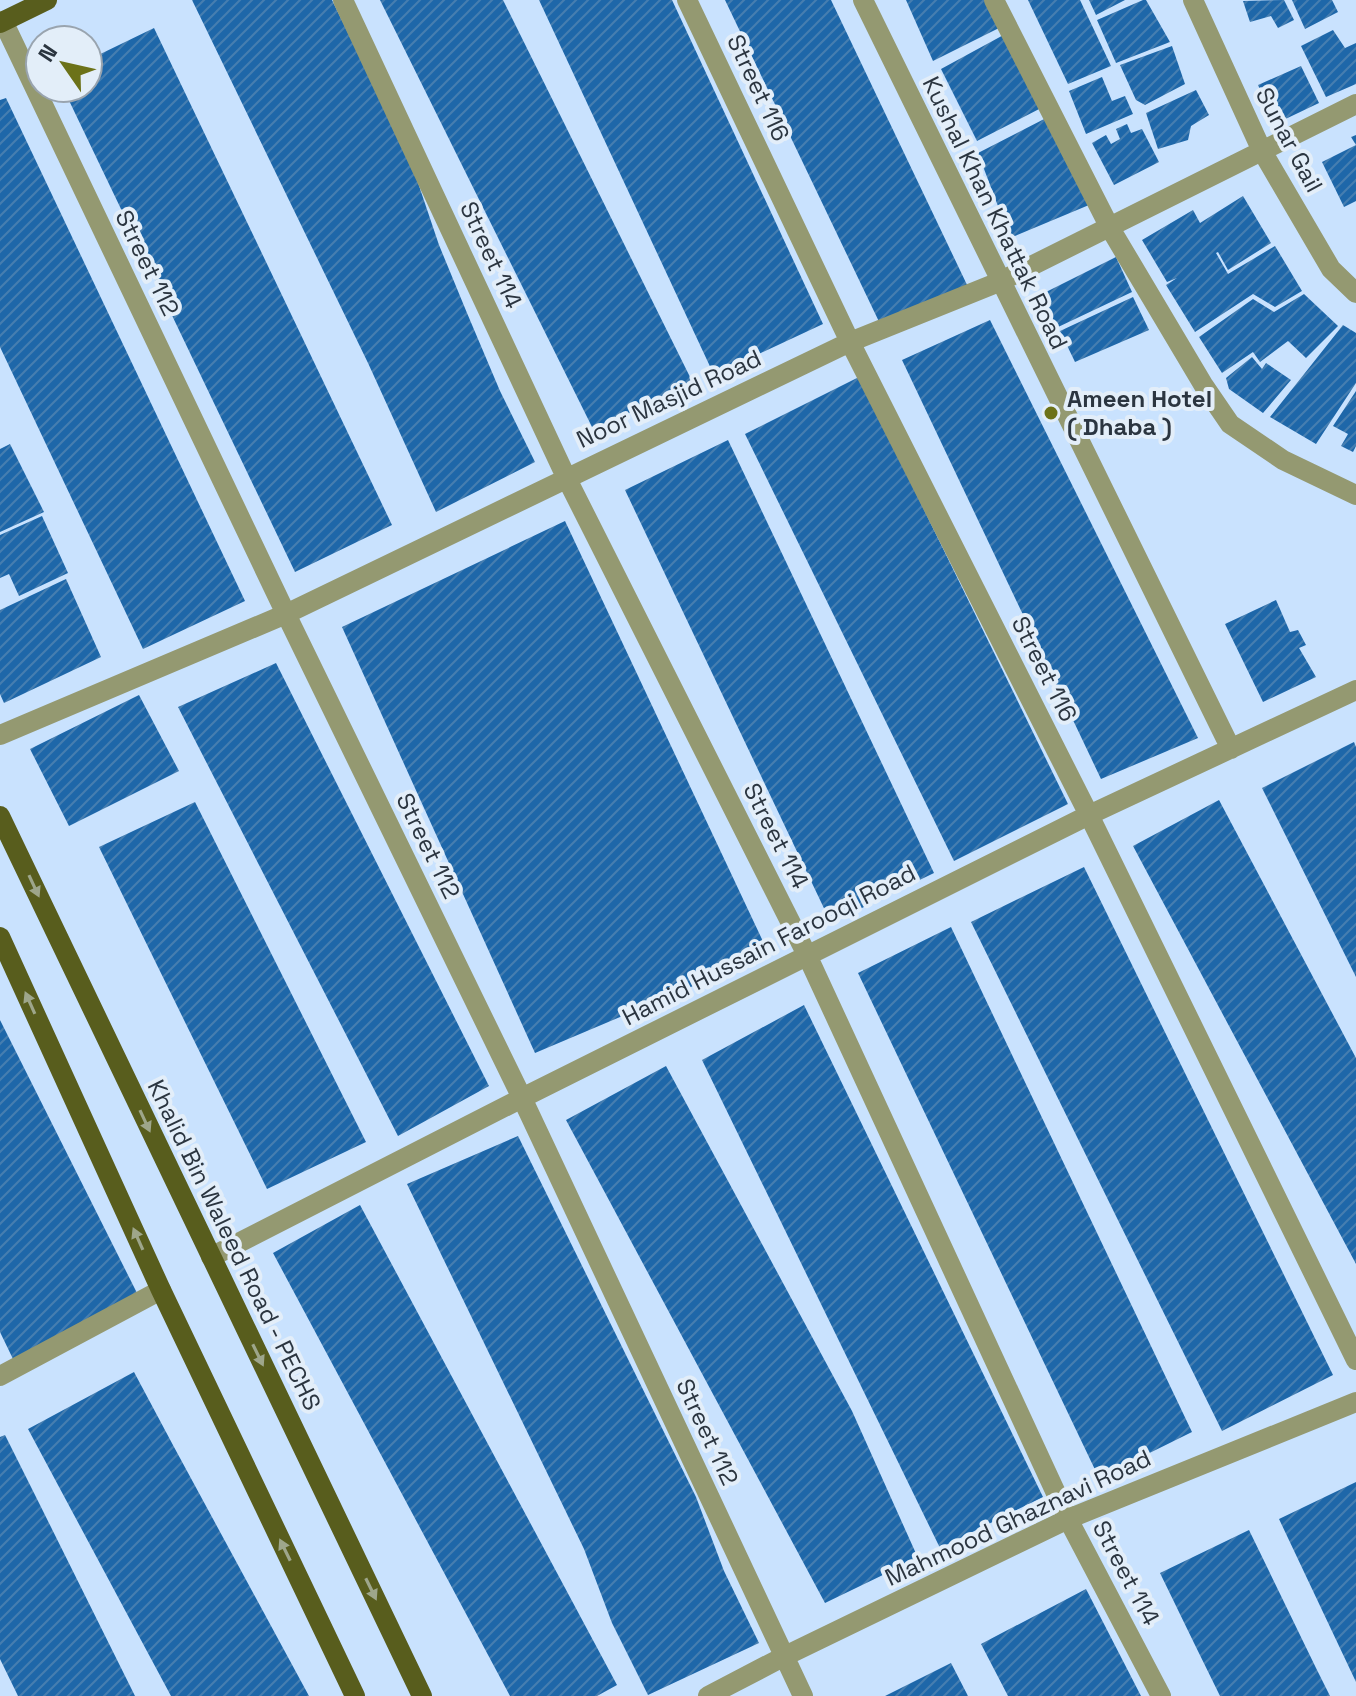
<svg xmlns="http://www.w3.org/2000/svg" width="1356" height="1696" font-family="'Space Grotesk',sans-serif">
<style>
.building{fill:url(#building-hatch)}
.lines{fill:none;stroke-linecap:round;stroke-linejoin:round}
.minor{stroke:#949971;stroke-width:20}
.major{stroke:#585d1d;stroke-width:20}
.oneway{fill:#9ea68b}
.poi-dot{fill:#6c7219;stroke:#e3eef9;stroke-width:3}
.labels{text-anchor:middle;stroke-width:8;stroke-linejoin:round;paint-order:stroke}
.street-label{font-size:24px;fill:#2b3540;stroke:#e3eef9}
.poi-label{font-size:24px;font-weight:bold;fill:#2b3540;stroke:#e3eef9;text-anchor:start}
</style>
<defs>
<pattern id="building-hatch" width="6" height="6" patternUnits="userSpaceOnUse" patternTransform="scale(2)"><rect width="6" height="6" fill="#1e67a9"/><path d="M-1 1l2-2M0 6l6-6M5 7l2-2" fill="none" stroke="#467eb0"/></pattern>
</defs>
<rect width="100%" height="100%" fill="#c9e2fe"/>
<path class="building" d="M192,0H332L411,162L439,245L467,313L500,391L535,462L436,512L368,363Z
M380,0H503L692,381L594,431Z
M539,0H672L823,324L714,375Z
M725,0H831L969,289L883,330Z
M906,0H991L1003,26L933,61Z
M1028,0H1080L1111,66L1068,84Z
M1089,0H1125L1096,15Z
M1143,0H1146L1170,42L1116,63L1097,20Z
M1284,0L1294,20L1278,28L1271,16L1250,22L1243,1Z
M1292,0H1332L1338,12L1305,29Z
M154,28L392,525L295,572L63,88H88V60Z
M1333,30L1345,48L1356,43V84L1326,97L1301,46Z
M1009,32L1043,107L977,141L941,69Z
M1172,46L1185,84L1145,105L1136,100L1120,65Z
M1301,66L1319,103L1275,124L1258,85Z
M1102,77L1112,101L1125,96L1133,114L1086,134L1069,91Z
M1196,90L1209,115L1191,126L1188,140L1158,149L1146,113Z
M6,98L245,601L143,649L0,347V100Z
M1050,116L1089,205L1010,238L978,153Z
M1127,124L1131,133L1142,129L1159,162L1114,185L1092,143L1106,135L1111,144L1120,139L1116,129Z
M1356,135V201L1344,207L1322,162L1356,145L1351,137Z
M1243,196L1271,243L1228,270L1218,252L1216,253L1228,274L1275,246L1302,291L1275,307L1253,294L1195,332L1166,285L1177,278L1167,282L1142,240L1193,210L1200,223Z
M1116,257L1132,292L1056,328L1040,295Z
M1304,294L1338,326L1306,358L1288,341L1260,362L1253,352L1222,373L1199,337L1253,299L1274,312Z
M1133,297L1149,330L1075,362L1060,331Z
M990,320L1198,738L1101,779L902,360Z
M1343,325L1356,333V383L1316,444L1270,417Z
M1252,357L1262,369L1266,363L1291,380L1263,413L1229,389L1226,378Z
M859,377L1068,804L954,861L745,434Z
M1356,391V446L1353,452L1341,446L1348,434L1333,426Z
M728,440L934,873L831,923L625,490Z
M10,444L44,512L0,532V449Z
M42,516L68,573L19,596L9,574L0,578V535Z
M565,521L769,954L535,1053L342,627Z
M66,579L101,657L4,703L0,694V610Z
M1276,600L1290,632L1298,630L1306,645L1299,648L1316,677L1263,702L1225,624Z
M276,663L489,1086L398,1136L178,707Z
M139,695L179,771L69,826L30,749Z
M1354,742L1356,747V977L1262,788Z
M1219,800L1356,1058V1264L1133,846Z
M195,802L366,1142L267,1189L99,847Z
M1084,867L1333,1375L1222,1431L971,922Z
M951,927L1192,1432L1099,1478L858,973Z
M804,1005L1043,1497L940,1548L702,1060Z
M0,1020L137,1293L13,1359L0,1332Z
M666,1066L852,1411L918,1558L825,1603L566,1120Z
M518,1136L696,1497L724,1571L759,1643L648,1695L612,1623L584,1549L407,1184Z
M360,1205L617,1685L597,1696H510L273,1253Z
M134,1372L174,1447L309,1696H171L149,1655L28,1429Z
M5,1435L41,1507L135,1696H18L0,1659V1437Z
M1356,1482V1682L1279,1519Z
M1249,1530L1316,1668L1330,1696H1220L1194,1643L1160,1573Z
M1086,1589L1141,1696H1008L981,1644Z
M951,1663L968,1696H885Z"/>
<g class="lines">
<path class="minor" d="M343,0L566,477L807,955L1068,1519L1161,1696
M687,0L850,342L1089,815L1356,1360
M863,0L1231,749
M994,0L1110,228L1204,386L1230,424L1283,460L1356,495
M1193,0L1262,151L1331,269L1356,293
M3,21L286,614L522,1098L803,1696
M0,735L286,614L850,342L999,282L1356,104
M211,1257L522,1098L1089,815L1356,690
M0,1376L161,1290
M708,1696L783,1657L1068,1519L1356,1402"/>
<path class="major" d="M0,23L47,0
M0,816L422,1696
M0,937L161,1290L355,1696"/>
</g>
<defs><path id="oneway-solid" d="M-6-.8H1V-3.2L6.5 0L1 3.2V.8H-6Z" transform="scale(2)"/></defs>
<g class="oneway">
<use href="#oneway-solid" transform="translate(34 886) rotate(65)"/>
<use href="#oneway-solid" transform="translate(30 1003) rotate(-114)"/>
<use href="#oneway-solid" transform="translate(145 1121) rotate(65)"/>
<use href="#oneway-solid" transform="translate(138 1239) rotate(-114)"/>
<use href="#oneway-solid" transform="translate(258 1355) rotate(64)"/>
<use href="#oneway-solid" transform="translate(285 1550) rotate(-116)"/>
<use href="#oneway-solid" transform="translate(371 1589) rotate(64)"/>
</g>
<circle class="poi-dot" cx="1051" cy="413" r="8"/>
<g class="labels">
<g class="street-label">
<text transform="translate(758 88) rotate(65)" y="8">Street 116</text>
<text transform="translate(1289 140) rotate(62)" y="8">Sunar Gail</text>
<text transform="translate(995 213) rotate(64)" y="8">Kushal Khan Khattak Road</text>
<text transform="translate(491 255) rotate(65)" y="8">Street 114</text>
<text transform="translate(147 263) rotate(64)" y="8">Street 112</text>
<text transform="translate(669 399) rotate(-25)" y="8">Noor Masjid Road</text>
<text transform="translate(1044 669) rotate(63)" y="8">Street 116</text>
<text transform="translate(776 836) rotate(63)" y="8">Street 114</text>
<text transform="translate(428 846) rotate(64)" y="8">Street 112</text>
<text transform="translate(769 945) rotate(-27)" y="8">Hamid Hussain Farooqi Road</text>
<text transform="translate(234 1245) rotate(64)" y="8">Khalid Bin Waleed Road - PECHS</text>
<text transform="translate(707 1432) rotate(65)" y="8">Street 112</text>
<text transform="translate(1018 1518) rotate(-25)" y="8">Mahmood Ghaznavi Road</text>
<text transform="translate(1126 1573) rotate(62)" y="8">Street 114</text>
</g>
<g class="poi-label">
<text x="1067" y="407">Ameen Hotel<tspan x="1067" dy="28">( Dhaba )</tspan></text>
</g>
</g>
<g transform="translate(64 64) rotate(304)"><circle r="38" fill="#e3eef9" stroke="#99a4af" stroke-width="2"/>
<path d="M0-6L14 30L0 20L-14 30Z" fill="#6c7219"/>
<text y="-12" font-size="22" font-weight="bold" text-anchor="middle" fill="#2b3540">N</text>
</g>
</svg>
